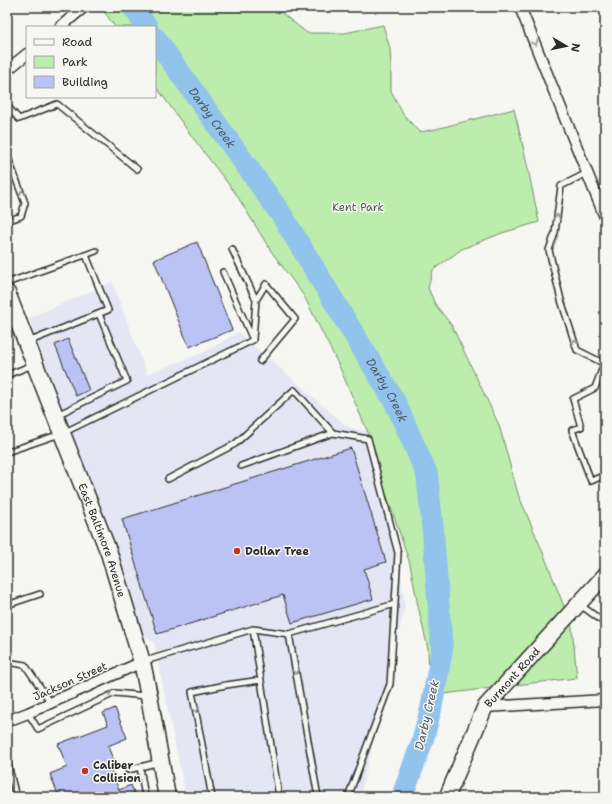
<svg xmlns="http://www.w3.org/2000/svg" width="612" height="804" font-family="'Shantell Sans',sans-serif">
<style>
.built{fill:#e4e7f3}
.green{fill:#bcedac;stroke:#748c6c}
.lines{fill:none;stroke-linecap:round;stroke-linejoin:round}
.river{stroke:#91c3ed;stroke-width:22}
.building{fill:#bbc3f5;stroke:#2b2b2b}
.lane-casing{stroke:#2b2b2b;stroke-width:8}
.street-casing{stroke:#2b2b2b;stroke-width:13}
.secondary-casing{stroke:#2b2b2b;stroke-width:18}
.primary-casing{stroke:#2b2b2b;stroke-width:19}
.lane{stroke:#f6f6f2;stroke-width:5}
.street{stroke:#f6f6f2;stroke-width:10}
.secondary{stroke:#f6f6f2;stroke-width:15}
.primary{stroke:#f6f6f2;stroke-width:16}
.oneway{stroke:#90908e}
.poi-dot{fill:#c8321e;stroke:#f6f6f2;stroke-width:1.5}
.labels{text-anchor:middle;stroke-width:3;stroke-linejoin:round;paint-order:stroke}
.park-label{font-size:11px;fill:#4f5c4b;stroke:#f6f6f2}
.street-label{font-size:11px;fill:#2b2b2b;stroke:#f6f6f2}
.poi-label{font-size:11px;font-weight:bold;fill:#2b2b2b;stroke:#f6f6f2;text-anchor:start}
.water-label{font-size:12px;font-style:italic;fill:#4a5965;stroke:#f6f6f2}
</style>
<rect width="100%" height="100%" fill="#f6f6f2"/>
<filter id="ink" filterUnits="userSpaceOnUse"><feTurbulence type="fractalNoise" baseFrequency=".025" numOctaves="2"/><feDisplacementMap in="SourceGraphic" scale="8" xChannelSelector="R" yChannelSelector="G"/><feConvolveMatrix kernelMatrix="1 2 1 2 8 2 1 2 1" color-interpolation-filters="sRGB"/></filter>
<g filter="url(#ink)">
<path class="built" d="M112,282L147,374L207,351L238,332L348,427L381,436L405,606L360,797H186L154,643L142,633L29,318Z"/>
<path class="green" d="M101,7H274L307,33H345L383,25L390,49L391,68V91L403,114L419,132L432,130L459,123L514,109L526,159L539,222L502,233L462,249L433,270L428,288L435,304L452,326L499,425L518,494L542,550L572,627L577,678L507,686L428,696L429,683L428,649L418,606L410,564L396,522L383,486L373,444L339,366L304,296L271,251L236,194L193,138L155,85V27H115Z"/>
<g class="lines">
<g class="river">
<path d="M133,7L147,27"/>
<path id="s1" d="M155,38L281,214L395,402L427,474L433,532L442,650L431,709L422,742L402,797"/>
</g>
</g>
<path class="building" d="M197,242L232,330L189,347L154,260Z
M68,339L89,390L76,396L55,345Z
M351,448L386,562L364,569L373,599L292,623L283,595L157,634L122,519Z
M115,708L127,738L108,746L115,765L110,768L119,790L131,785L136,797H59L50,774L67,767L58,744L108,725L103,713Z"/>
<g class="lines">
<defs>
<path id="lane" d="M7,106L19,119L57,104L137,169
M7,155L25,203L21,216L7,221
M587,173L561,186L555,233L549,250L561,300L577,350L605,364
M232,249L256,300L253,339
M7,283L96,251
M256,300L266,284L295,319L260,361
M28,342L108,310L86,255
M604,364L595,388L573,399L581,427L572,430L591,481L605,475
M7,375L33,365
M57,415L127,381L99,314
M7,452L63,433L253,340L223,272
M241,466L333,433
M168,479L235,444L294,390L333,433L368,439L398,553L390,684L348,797
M579,604L605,623
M7,605L40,594
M289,634L318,797
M145,661L253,629
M7,662L25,665L51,703
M28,713L38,729L115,693L146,696
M7,760L16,797
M140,767L145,797
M128,770L160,762
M212,797L192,692L226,685L261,680
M279,797L253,629L289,634L395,604"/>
<path id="street" d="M520,7L605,217
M60,27L84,7
M7,70L27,54
M485,707L605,700
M7,721L28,713L142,662"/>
<g id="secondary">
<path id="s2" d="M447,797L485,707L605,575"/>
</g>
<g id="primary">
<path id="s3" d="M7,293L109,553L142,662L149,696L167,797"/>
</g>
</defs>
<use href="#lane" class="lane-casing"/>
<use href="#street" class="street-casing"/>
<use href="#secondary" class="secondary-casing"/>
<use href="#primary" class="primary-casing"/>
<use href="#lane" class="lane"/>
<use href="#street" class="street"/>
<use href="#secondary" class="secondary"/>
<use href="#primary" class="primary"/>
</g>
<defs><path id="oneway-chevron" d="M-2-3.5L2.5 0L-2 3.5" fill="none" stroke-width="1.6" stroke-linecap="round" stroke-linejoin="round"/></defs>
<g class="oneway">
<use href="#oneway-chevron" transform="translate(535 43) rotate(68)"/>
<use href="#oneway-chevron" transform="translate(22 193) rotate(-111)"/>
<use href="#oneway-chevron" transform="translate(557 217) rotate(-83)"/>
<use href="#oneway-chevron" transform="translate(575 342) rotate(-108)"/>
<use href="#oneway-chevron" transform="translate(296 672) rotate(80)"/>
<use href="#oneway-chevron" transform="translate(111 695) rotate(160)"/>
<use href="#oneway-chevron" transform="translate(196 710) rotate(79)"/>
</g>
</g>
<g class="poi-dot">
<circle cx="237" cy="551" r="4"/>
<circle cx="85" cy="771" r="4"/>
</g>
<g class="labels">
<g class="park-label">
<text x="358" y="211">Kent Park</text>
</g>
<g class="street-label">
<text dy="4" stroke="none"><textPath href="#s3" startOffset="265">East Baltimore Avenue</textPath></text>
<text dy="4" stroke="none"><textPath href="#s2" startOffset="138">Burmont Road</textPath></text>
<text transform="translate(70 681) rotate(-24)" y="4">Jackson Street</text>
</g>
<g class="poi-label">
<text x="245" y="555">Dollar Tree</text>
<text x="93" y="769">Caliber<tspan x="93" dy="13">Collision</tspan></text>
</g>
<g class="water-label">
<text dy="4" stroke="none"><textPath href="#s1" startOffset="98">Darby Creek</textPath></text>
<text dy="4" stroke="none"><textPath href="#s1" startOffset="422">Darby Creek</textPath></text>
<text transform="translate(427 715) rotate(-77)" y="4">Darby Creek</text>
</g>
</g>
<rect width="612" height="804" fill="none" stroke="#f6f6f2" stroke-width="24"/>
<rect x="12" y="12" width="588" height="780" fill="none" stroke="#2b2b2b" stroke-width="1.5" filter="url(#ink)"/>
<rect x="26" y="26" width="130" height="72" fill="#f6f6f2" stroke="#a5a5a2"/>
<rect x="34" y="39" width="20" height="6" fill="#f6f6f2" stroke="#a5a5a2"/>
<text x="62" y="46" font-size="12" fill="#2b2b2b">Road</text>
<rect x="34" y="56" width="20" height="12" fill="#bcedac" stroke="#a5a5a2"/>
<text x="62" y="66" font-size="12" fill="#2b2b2b">Park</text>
<rect x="34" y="76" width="20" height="12" fill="#bbc3f5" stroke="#a5a5a2"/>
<text x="62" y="86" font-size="12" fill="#2b2b2b">Building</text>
<g transform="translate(566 46) rotate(99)" stroke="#f6f6f2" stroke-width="3" paint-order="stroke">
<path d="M0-3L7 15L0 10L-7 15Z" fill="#2b2b2b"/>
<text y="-6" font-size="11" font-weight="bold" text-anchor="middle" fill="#2b2b2b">N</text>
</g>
</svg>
